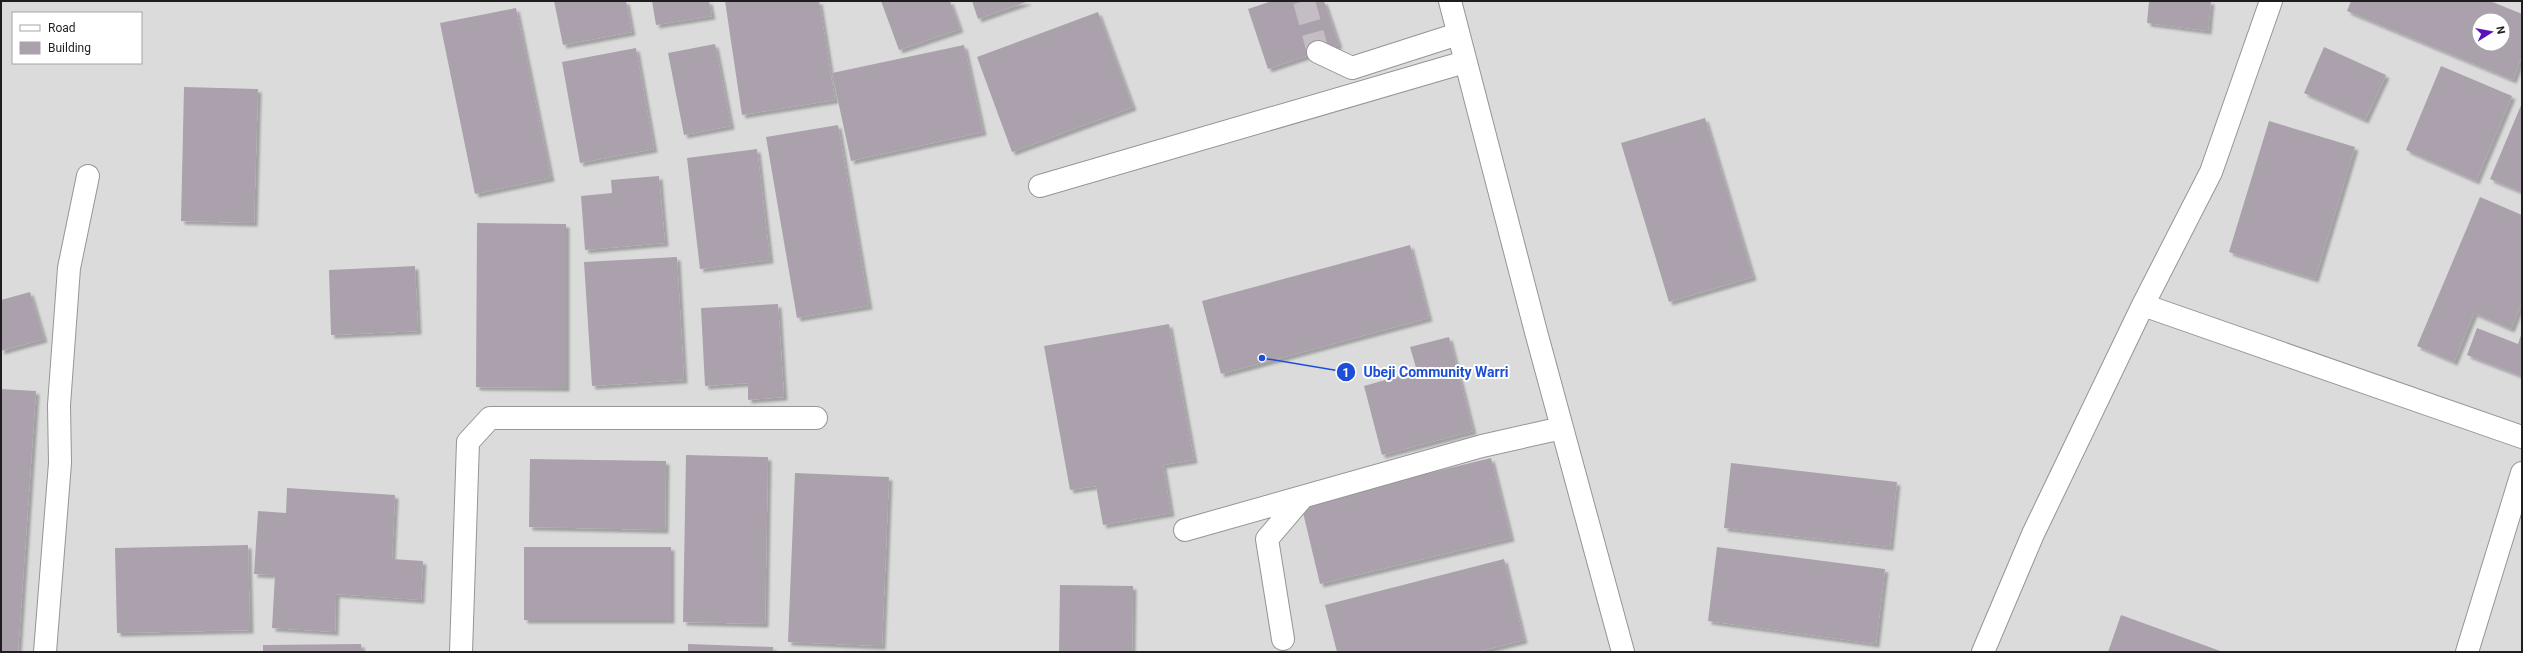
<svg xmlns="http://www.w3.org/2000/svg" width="2523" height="653" font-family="Roboto,sans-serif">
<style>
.residential{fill:#dbdbdc;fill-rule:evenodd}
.building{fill:#aba1ac;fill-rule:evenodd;filter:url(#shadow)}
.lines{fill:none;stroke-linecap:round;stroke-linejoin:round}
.minor-tunnel{stroke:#c4bdc4;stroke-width:22;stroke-dasharray:22 11;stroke-linecap:butt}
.minor-casing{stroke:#959595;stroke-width:24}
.minor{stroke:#fff;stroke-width:22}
.leader{fill:none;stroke:#1d4ed8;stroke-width:1.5}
.callout-dot{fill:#1d4ed8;stroke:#fff;stroke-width:1.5}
.mark-label{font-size:12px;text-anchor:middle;font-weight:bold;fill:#fff}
.callout-label{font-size:14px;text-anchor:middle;font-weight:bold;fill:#1d4ed8;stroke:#fff;stroke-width:4;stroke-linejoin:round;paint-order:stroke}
</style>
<defs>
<filter id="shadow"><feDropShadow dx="3.5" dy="3.5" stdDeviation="1" flood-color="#0004"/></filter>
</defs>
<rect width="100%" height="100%" fill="#eee5ed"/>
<path class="residential" d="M1,1H2522V652H1ZM13,13H141V63H13ZM2479,20H2503V44H2479Z"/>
<path class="building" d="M554,1H626L632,32L563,45Z
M652,1H709L712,16L656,25Z
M725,1H819L835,100L742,115Z
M881,1H950L960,29L899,50Z
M972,1H1029L978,19Z
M1272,1H1324L1339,45L1268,69L1248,9Z
M2149,1H2211L2208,31L2147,23Z
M2351,1H2490L2522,14V56L2513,80L2347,11ZM2479,20H2503V44H2479Z
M516,8L551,178L475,194L440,23Z
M1098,12L1133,107L1012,152L977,57Z
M715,44L731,126L684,135L668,53Z
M964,45L983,132L851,161L832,73Z
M2324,47L2386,75L2365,120L2304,93Z
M636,48L654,149L580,163L562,62Z
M2441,66L2512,96L2476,181L2406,150Z
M184,87L258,89L254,223L181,221Z
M2522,103V192L2490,179Z
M1705,118L1753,277L1669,302L1621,143Z
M2269,121L2355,147L2315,279L2229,252Z
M838,125L869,306L797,318L766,137Z
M757,149L770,260L700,269L687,158Z
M659,176L665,243L585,250L581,196L612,193L611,180Z
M2480,197L2522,215V302L2511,329L2474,313L2454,362L2417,346Z
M477,223L566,224V388L476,387Z
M1410,245L1429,318L1221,374L1202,301Z
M677,257L684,380L592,386L584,262Z
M415,266L418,331L331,335L329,270Z
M30,292L44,339L1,351V300Z
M778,304L784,397L748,400V383L705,386L701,308Z
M1169,324L1194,460L1163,465L1171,513L1103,525L1096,486L1070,490L1044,346Z
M2477,328L2518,344L2522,332V376L2467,355Z
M1449,337L1473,431L1382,455L1364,386L1417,371L1410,347Z
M1,389L36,391L18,652H1Z
M686,455L768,457L765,624L683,622Z
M1491,458L1511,538L1320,584L1301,504Z
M530,459L666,461L665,530L529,527Z
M1731,463L1897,482L1890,547L1724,528Z
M795,473L889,477L882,646L788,642Z
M287,488L395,495L392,559L423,561L421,600L336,594L335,632L272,628L275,575L254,574L258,511L286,513Z
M248,545L250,630L117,633L115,548Z
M524,547H671V620H524Z
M1717,547L1885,569L1876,644L1708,621Z
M1504,559L1524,640L1477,652H1337L1325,605Z
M1060,585L1133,586L1132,652H1059Z
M2121,615L2223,652H2108Z
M361,644L362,652H263V645Z
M688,644L773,647V652H688Z"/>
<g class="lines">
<path class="minor-tunnel" d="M1304,1L1318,52"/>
<defs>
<path id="minor" d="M1450,1L1536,332L1623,652
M1318,52L1352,68L1458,34
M1040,186L1465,62
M2143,305L2522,437
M1185,530L1482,446L1562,428
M1283,639L1267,539L1302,498
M45,652L60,463L59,405L69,268L88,176
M461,652L468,442L490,418H816
M1983,652L2033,534L2143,305L2211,172L2271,1
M2467,652L2522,473"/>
</defs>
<use href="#minor" class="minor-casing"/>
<use href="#minor" class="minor"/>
</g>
<path class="leader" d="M1262 358L1346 372"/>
<g class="callout-dot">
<circle cx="1262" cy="358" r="4"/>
<circle cx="1346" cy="372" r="10"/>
</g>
<g class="mark-label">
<text x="1346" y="377">1</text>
</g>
<g class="callout-label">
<text x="1436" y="377">Ubeji Community Warri</text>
</g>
<rect width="2523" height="653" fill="none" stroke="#1e1e1e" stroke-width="4"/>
<rect x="12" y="12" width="130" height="52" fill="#ffffff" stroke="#a5a5a5"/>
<rect x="20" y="25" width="20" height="6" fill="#ffffff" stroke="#a5a5a5"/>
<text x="48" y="32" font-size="12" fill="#1e1e1e">Road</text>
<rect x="20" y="42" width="20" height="12" fill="#aba1ac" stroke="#a5a5a5"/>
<text x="48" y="52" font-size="12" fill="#1e1e1e">Building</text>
<g transform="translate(2491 32) rotate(79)"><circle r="19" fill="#ffffff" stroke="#a5a5a5"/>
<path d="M0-3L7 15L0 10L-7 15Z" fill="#5c11bb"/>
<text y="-6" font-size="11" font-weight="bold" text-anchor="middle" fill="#1e1e1e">N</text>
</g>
</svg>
